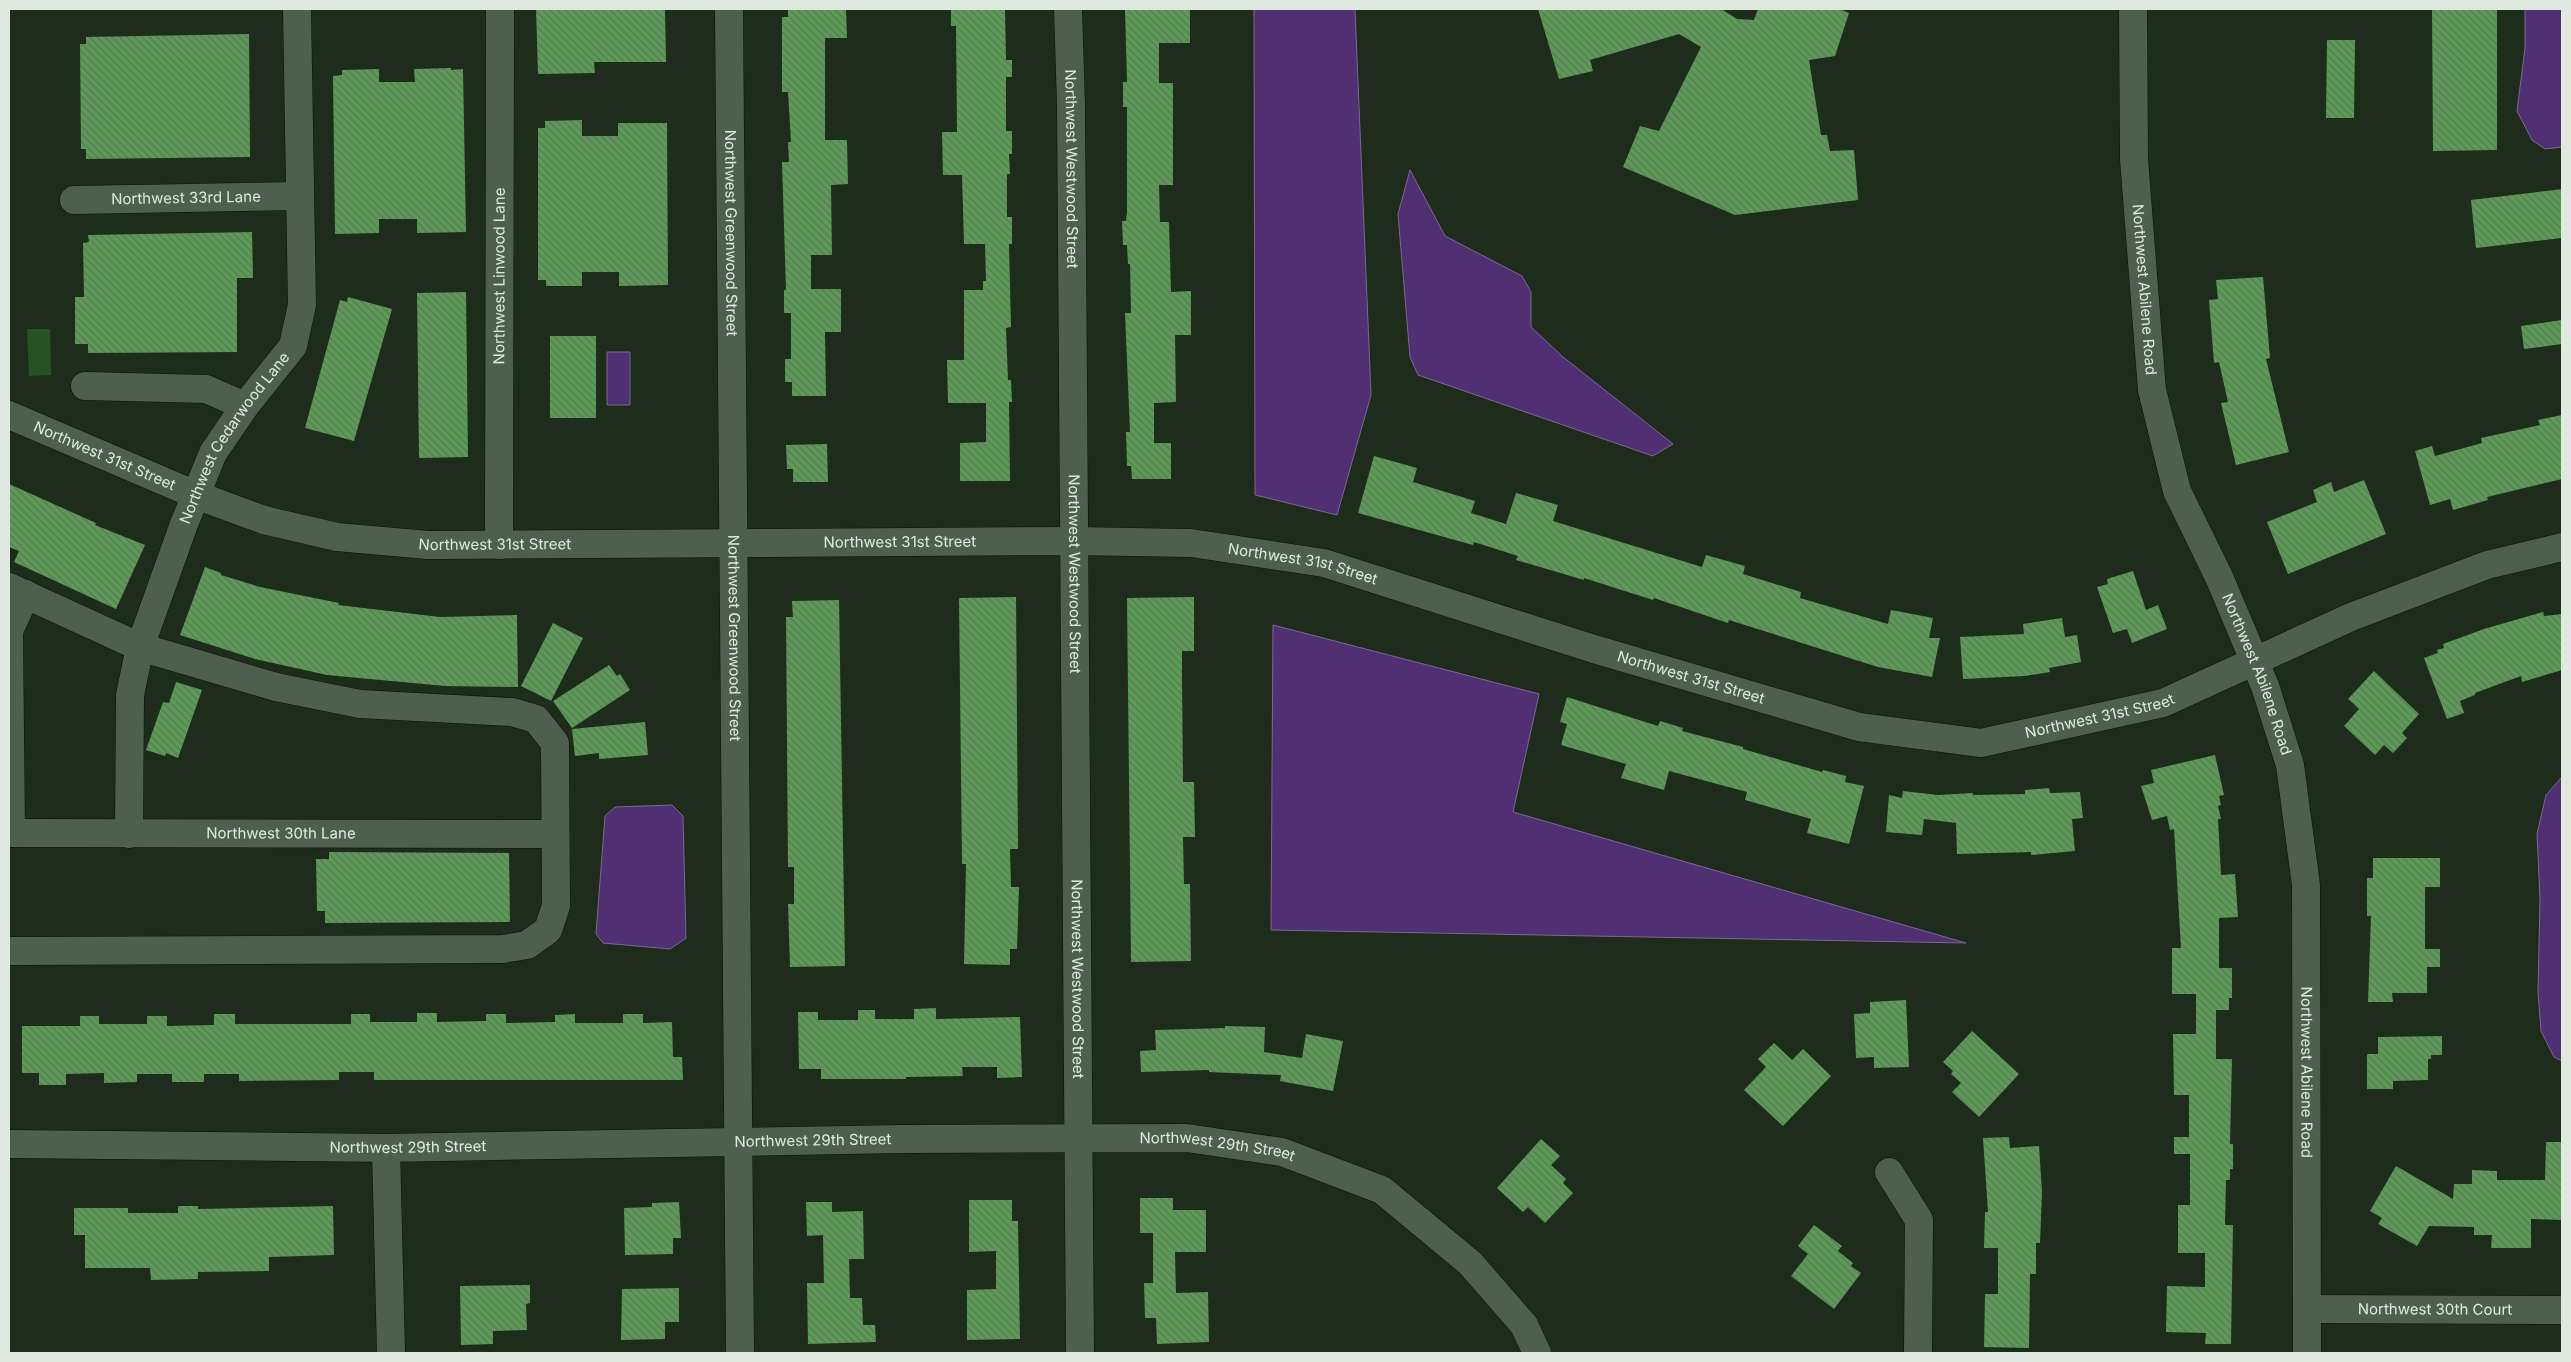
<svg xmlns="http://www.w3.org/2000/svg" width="2571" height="1362" font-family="Inter,sans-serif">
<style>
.garden{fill:#285225}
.water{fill:#503072;stroke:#7b6893}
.building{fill:url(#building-back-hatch)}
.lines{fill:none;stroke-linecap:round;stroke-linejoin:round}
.minor-casing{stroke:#071406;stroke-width:29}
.minor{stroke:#4f5f4d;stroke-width:28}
.labels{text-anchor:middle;stroke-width:5;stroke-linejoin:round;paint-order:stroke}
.street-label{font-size:15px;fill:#e0e9df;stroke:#142213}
</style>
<defs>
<pattern id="building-back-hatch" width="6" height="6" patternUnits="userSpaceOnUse" patternTransform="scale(1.25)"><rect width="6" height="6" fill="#5e9959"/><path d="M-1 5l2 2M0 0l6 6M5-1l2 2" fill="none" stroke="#557c51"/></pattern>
</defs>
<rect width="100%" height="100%" fill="#1e2c1c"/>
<path class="garden" d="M27,329H50L51,375L29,376Z"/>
<path class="water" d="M1254,9H1355L1371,395L1337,515L1255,495Z
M2525,9H2562V147L2545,149L2532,140L2517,111L2525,48Z
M1410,170L1445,236L1522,276L1531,292V327L1563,357L1673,444L1653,456L1418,375L1410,357L1398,214Z
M607,352H630V405H607Z
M1273,625L1539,694L1513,812L1966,943L1271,930Z
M2562,777V1061L2554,1057L2541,1031L2538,992L2540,899L2537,834L2546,795Z
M672,805L683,816L686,938L670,949L603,943L596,934L605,816L615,807Z"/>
<path class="building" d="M536,9H665L666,62H594L595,73L538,74Z
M788,9H846L847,38H825V140H847L848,184L831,185L832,255H811V289H841V332H825L826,396H792V382H785V359H791V313H784V290H786L782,162H789L788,142H791L788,92H782V17H788Z
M951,9H1005L1006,60H1012V77H1006V131H1012V154H1009L1010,174H1007V217H1012V244H1009L1011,327L1006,328L1008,380H1011L1012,402H1009L1010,481H960V443L986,442V403H948L947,360H964V290H983V281H986L985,244H964L962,175H943L942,132H957L956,26H951Z
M1125,9H1190V43H1159V83H1173V185H1159L1160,222H1169L1171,292L1191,291V335H1175L1176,402L1154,403V443H1171V479H1132L1131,466H1127L1126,432H1130L1125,313H1131L1130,264H1128L1127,245H1123L1122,221H1126L1127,212V107H1123V82H1127Z
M1538,9H1721L1737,19L1754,20L1758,9H1839L1849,13L1835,56L1809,60L1821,135H1827L1830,151L1854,150L1858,200L1735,215L1623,167L1640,126L1659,131L1701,47L1679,34L1590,60L1593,71L1559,79Z
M2432,9H2497V150L2433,151Z
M249,34L250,157L86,159V149H81L80,44H86V37Z
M2327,40H2355L2354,118H2326Z
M451,68V70L463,69L466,232L417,233V219H379V233L335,234L333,76L342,75V70L379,69V82H415L414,69Z
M582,120V136H618V123H667L668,285L619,286V272H582V286H546V280H538V128H545V121Z
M2562,189V238L2476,248L2471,200Z
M252,232L253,278H237V352L88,353V344H75V297H84L83,243L89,242L88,235Z
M2263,277L2270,358L2266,359L2289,452L2236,465L2221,403L2228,402L2219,362L2214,363L2209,300L2218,299L2216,280Z
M466,292L468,457L419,458L417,293Z
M348,297L392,309L354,441L305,428L340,300L347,302Z
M2562,320V344L2524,349L2521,326Z
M550,336H596V418H550Z
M2562,415V479L2487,497L2488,500L2453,510L2450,499L2430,505L2415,451L2432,446L2435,456L2482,443L2481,438L2540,425L2538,420Z
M827,444L828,482H793V469H787L786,445Z
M1374,456L1417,468L1413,482L1475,501L1471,513L1506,524L1516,493L1558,505L1553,521L1702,567L1706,555L1745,566L1743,574L1801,592L1800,598L1888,624L1891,610L1933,618L1929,638H1940L1932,677L1878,667L1729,620L1728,623L1654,598L1653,600L1584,578V580L1516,560L1518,556L1474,542L1473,545L1358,513Z
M2364,480L2386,534L2288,574L2267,522L2317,502L2313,490L2331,482L2334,492Z
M9,484L96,523L95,525L145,545L116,609L14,562L19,551L9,547Z
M205,567L221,573V575L260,587L339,603L338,605L440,617L517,615L518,687L445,686L327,675L255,659L180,635Z
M2133,571L2146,610L2158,605L2167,629L2132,643L2127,629L2113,633L2097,587L2108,584L2107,579Z
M1016,597L1018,849H1010L1011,887H1019L1017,949H1010V965L964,964L966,864H962L959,598Z
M1194,597V651H1182V677L1183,782H1194L1195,837H1183L1184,884H1190L1191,961L1131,962L1127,598Z
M839,600L845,966L790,967L788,904H794V867H788L786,617H793L792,601Z
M2543,612L2544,616L2562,614V670L2522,682L2521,676L2475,693V695L2460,701L2464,713L2447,719L2424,658L2438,653L2437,650L2444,648L2443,644L2484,629Z
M2062,618L2065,637L2077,635L2081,662L2049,668L2050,672L2025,676L1963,679L1960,637L2024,634L2023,624Z
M553,623L583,638L551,701L521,686Z
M609,665L617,676L620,674L630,690L572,728L553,701Z
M2374,671L2419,714L2402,733L2407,738L2393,753L2384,745L2375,755L2344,726L2359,709L2348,699Z
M176,682L202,690L178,758L166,753L165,756L146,750L163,702L169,703Z
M1567,697L1639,720L1658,726L1660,721L1683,728L1682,731L1743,747V749L1822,772L1823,770L1846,776L1845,782L1864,786L1849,844L1807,833L1811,819L1745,800L1747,792L1669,771L1664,790L1621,778L1626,764L1561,745L1567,724L1560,722Z
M645,722L648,755L599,759V753L575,756L572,729Z
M2215,755L2224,795L2219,796L2221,805L2218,806L2221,819H2218L2221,875L2235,874L2238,917L2219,918V968H2232V998H2229V1010H2216V1059H2232L2230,1144H2233V1169H2230V1180H2226L2225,1225H2233L2231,1344H2205L2206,1333L2166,1332L2167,1286L2205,1287V1253H2178V1205H2190V1154H2174V1137H2189V1095H2174L2173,1034H2196V994H2172V948H2181L2174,829L2170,830L2167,816L2152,820L2141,786L2154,783L2151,770Z
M2049,788L2050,793L2080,792L2083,818L2072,819L2075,851L2031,855V852L1957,854L1956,823L1924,819L1922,835L1886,832L1889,795L1902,798L1903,791L1938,795L1973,793V795L2025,794V790Z
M329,852L509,853L510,922L325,923V911H317L316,859H329Z
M2373,858H2440V887H2425V949H2440V967H2427V993H2392L2393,1002H2368L2371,916H2367V878H2373Z
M1906,1000L1909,1067L1874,1068V1057L1856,1058L1854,1014L1870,1013V1002Z
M936,1008V1019L1020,1017L1022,1077L997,1078V1067H962L963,1076L906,1077V1079H821V1069H799L798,1012H818V1020H858V1010H875V1019H914V1009Z
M417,1013H437V1022L486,1021V1014H506V1023L555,1022V1015L575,1014V1023H623V1014H643V1023L672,1022L673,1057H682L683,1080H374V1072H339V1080L239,1081V1074H204V1082H172V1074H137V1082L104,1083V1073L66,1074V1085H39V1073H22V1026H80V1016H99V1024H147V1016H167V1026L214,1025V1014H235V1024H351V1014H370V1022H417Z
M1225,1026L1265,1027L1264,1052L1302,1058L1306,1034L1343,1041L1333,1091L1280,1081L1281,1075L1209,1072V1070L1141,1072L1140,1051L1156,1050L1155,1030L1225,1028Z
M1972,1031L2019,1074L1979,1117L1952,1092L1961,1083L1951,1074L1953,1071L1943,1062Z
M2442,1036V1055H2431V1059H2428V1080L2393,1081V1089H2367V1054H2378V1037Z
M1774,1043L1792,1060L1803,1049L1831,1076L1783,1126L1744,1090L1766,1067L1758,1059Z
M2009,1137L2010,1148L2039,1146L2042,1192L2040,1243H2036V1274H2030L2029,1348L1984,1347L1985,1294H1998V1248H1984L1985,1212H1988L1983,1138Z
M1541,1139L1560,1156L1551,1165L1566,1179L1563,1183L1573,1193L1545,1223L1528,1207L1523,1212L1497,1188Z
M2546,1142H2562V1220L2531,1219V1248H2491L2492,1235H2474V1227L2429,1226L2417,1246L2378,1224L2382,1218L2370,1211L2396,1166L2453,1199L2454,1184H2472V1170L2497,1171V1180H2545Z
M1140,1198H1173V1210H1206V1252H1175L1176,1293L1208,1292L1209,1342L1157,1344L1156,1318H1145L1144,1283H1153V1233H1140Z
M969,1200H1012V1221H1018L1020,1339L967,1340V1290L996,1289V1251L969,1252Z
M679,1202L681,1238H673V1254L625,1255L624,1208L652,1207V1203Z
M806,1202H832V1212L863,1211L864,1259H849L850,1298H862L863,1325H875L876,1342L808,1344L807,1283H824L823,1235L807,1236Z
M178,1206H198V1209L333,1206L334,1255L269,1257V1271L198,1272V1279L151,1280L150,1268H85V1235H74V1208H128V1213H178Z
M1814,1225L1842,1246L1838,1251L1853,1263L1851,1266L1861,1273L1834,1309L1791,1276L1808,1254L1798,1246Z
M530,1285V1303L526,1304L527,1330L493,1331V1344L461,1345L460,1286Z
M679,1288V1322H665V1339L621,1340L622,1289Z"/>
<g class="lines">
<defs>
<g id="minor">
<path id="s1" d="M729,9L740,1353"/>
<path id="s2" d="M1068,9L1071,105L1080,1353"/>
<path id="s3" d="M2133,9L2134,159L2152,390L2177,491L2219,577L2265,686L2290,765L2306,885L2307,1353"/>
<path id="s4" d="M74,200L300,196"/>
<path d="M85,386L206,389L245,406"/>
<path id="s5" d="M9,415L196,495L264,520L337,537L428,545L1073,541L1191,543L1324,563L1594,649L1859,727L1981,743L2163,703L2351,617L2487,565L2562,547"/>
<path id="s6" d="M499,545L500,9"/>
<path d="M9,587L140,647L276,687L360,704L512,712L536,719L555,743L556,906L548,930L527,945L503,949L9,951"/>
<path id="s7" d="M9,833L555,834"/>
<path d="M11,833L9,631L26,594"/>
<path id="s8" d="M129,834L130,695L140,647L184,524L213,453L245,406L293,346L302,305L297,9"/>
<path id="s9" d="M9,1144L386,1148L902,1139L1187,1138L1282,1152L1382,1190L1470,1263L1524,1325L1537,1353"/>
<path d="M386,1148L391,1353"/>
<path d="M1889,1172L1919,1220L1918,1353"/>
<path id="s10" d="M2307,1309L2562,1310"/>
</g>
</defs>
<use href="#minor" class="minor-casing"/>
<use href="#minor" class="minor"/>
</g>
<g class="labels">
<g class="street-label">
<text dy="5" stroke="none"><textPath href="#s2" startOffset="160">Northwest Westwood Street</textPath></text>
<text dy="5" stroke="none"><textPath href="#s4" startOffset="112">Northwest 33rd Lane</textPath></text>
<text dy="5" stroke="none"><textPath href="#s1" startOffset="224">Northwest Greenwood Street</textPath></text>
<text dy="5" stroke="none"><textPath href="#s6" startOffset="269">Northwest Linwood Lane</textPath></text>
<text dy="5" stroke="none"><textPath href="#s3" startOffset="281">Northwest Abilene Road</textPath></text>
<text dy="5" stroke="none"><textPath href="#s8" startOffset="419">Northwest Cedarwood Lane</textPath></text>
<text dy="5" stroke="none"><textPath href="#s5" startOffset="104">Northwest 31st Street</textPath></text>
<text dy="5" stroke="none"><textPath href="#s5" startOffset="914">Northwest 31st Street</textPath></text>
<text dy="5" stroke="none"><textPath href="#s5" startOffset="509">Northwest 31st Street</textPath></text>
<text dy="5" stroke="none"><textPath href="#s5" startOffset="1319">Northwest 31st Street</textPath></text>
<text dy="5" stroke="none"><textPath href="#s2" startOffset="565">Northwest Westwood Street</textPath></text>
<text dy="5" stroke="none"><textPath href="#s1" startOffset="629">Northwest Greenwood Street</textPath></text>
<text dy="5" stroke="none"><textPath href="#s3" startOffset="686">Northwest Abilene Road</textPath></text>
<text dy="5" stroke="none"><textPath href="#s5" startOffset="1724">Northwest 31st Street</textPath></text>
<text dy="5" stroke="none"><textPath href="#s5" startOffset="2144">Northwest 31st Street</textPath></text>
<text dy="5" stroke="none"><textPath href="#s7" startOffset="272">Northwest 30th Lane</textPath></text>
<text dy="5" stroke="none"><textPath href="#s2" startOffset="970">Northwest Westwood Street</textPath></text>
<text dy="5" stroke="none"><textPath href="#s3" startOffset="1091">Northwest Abilene Road</textPath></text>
<text dy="5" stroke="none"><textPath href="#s9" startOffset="804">Northwest 29th Street</textPath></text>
<text dy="5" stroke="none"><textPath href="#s9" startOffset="399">Northwest 29th Street</textPath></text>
<text dy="5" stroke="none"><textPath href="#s9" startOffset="1209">Northwest 29th Street</textPath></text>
<text dy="5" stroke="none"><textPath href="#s10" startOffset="128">Northwest 30th Court</textPath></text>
</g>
</g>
<rect width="2571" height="1362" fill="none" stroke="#e0e9df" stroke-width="20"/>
</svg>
